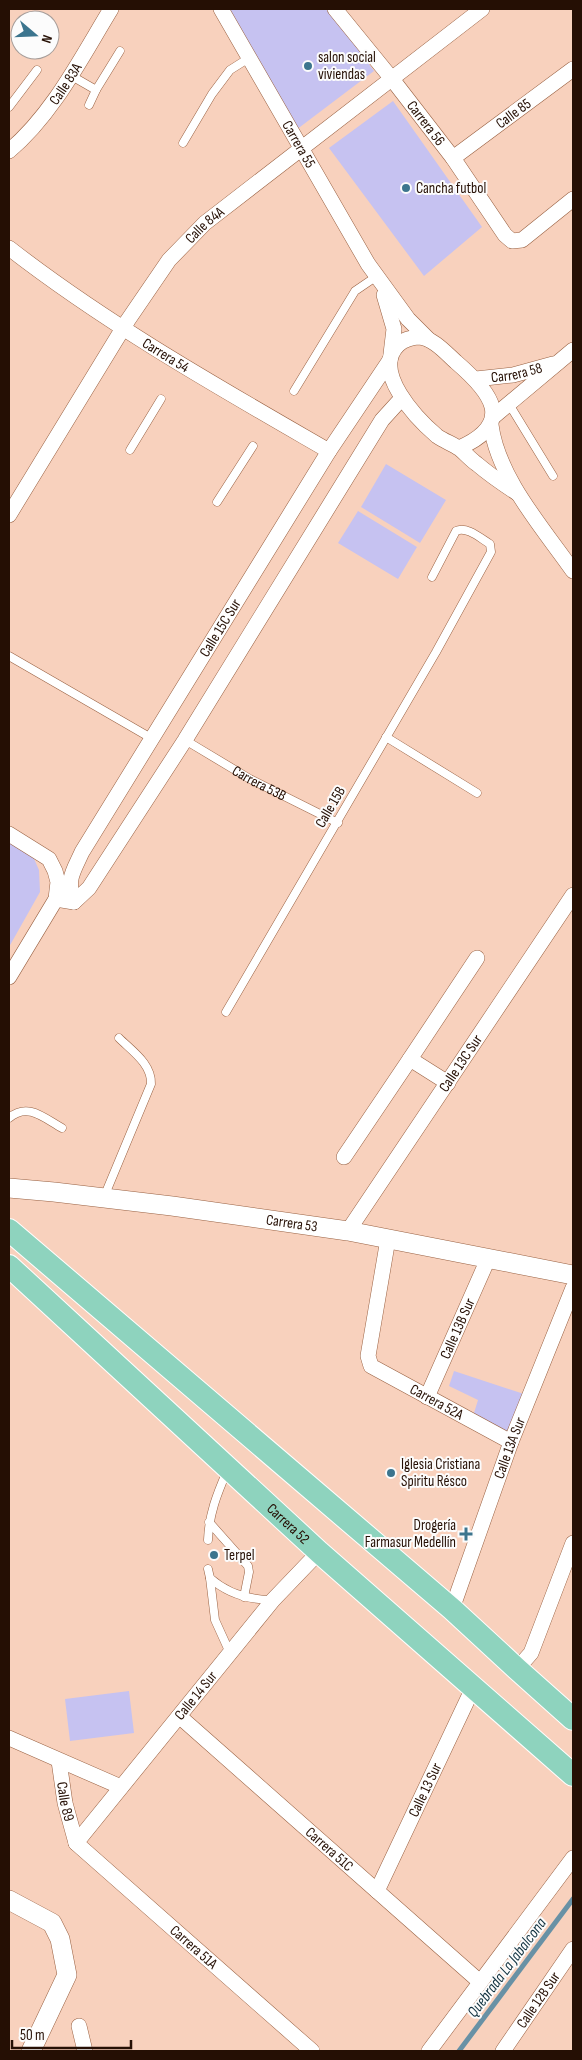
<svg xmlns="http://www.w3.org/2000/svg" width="582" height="2060" font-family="'Sofia Sans Condensed',sans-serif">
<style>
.green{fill:#c6c2f1}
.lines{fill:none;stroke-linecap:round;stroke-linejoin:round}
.stream{stroke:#6891a5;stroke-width:5}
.service-casing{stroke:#996142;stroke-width:9}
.minor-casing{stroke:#996142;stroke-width:16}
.tertiary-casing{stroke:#996142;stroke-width:20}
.primary-casing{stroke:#fff;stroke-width:24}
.service{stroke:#fff;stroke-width:8}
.minor{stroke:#fff;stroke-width:15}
.tertiary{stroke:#fff;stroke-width:19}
.primary{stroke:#8ed3be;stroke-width:22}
.poi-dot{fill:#3c758e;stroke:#fcfcfc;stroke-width:2}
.labels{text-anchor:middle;stroke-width:4;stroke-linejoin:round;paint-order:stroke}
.poi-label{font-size:15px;fill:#250f04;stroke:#fcfcfc;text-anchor:start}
.street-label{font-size:15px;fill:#250f04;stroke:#fcfcfc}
.water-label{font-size:16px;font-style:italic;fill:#0f303e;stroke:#fcfcfc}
</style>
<rect width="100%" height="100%" fill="#f8d1bd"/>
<path class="green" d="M228,9H329L374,71L296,130Z
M393,101L482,227L424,276L329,148Z
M386,464L446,500L420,543L361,507Z
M358,511L417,547L398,579L338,543Z
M9,839L31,852L39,870L40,892L9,947Z
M454,1371L527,1395L512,1435L474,1413L478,1400L449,1386Z
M129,1691L134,1733L70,1741L65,1699Z"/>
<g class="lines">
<path class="stream" d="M459,2051L573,1899"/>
<defs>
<g id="service">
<path d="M70,75L96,90L120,51"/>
<path d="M89,105L96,90"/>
<path d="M9,107L37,70"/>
<path d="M183,143L212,94L230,70L249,58"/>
<path d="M294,391L355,291L377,276"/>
<path d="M509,404L553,476"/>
<path d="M130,450L161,399"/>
<path d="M217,502L253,446"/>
<path d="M9,656L151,738"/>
<path d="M386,737L477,793"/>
<path id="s1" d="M185,740L250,779L338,823"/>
<path d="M226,1012L436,652L491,552L490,544C480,538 467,526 456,531L432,577"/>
<path d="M9,1118C28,1102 44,1118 62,1128"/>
<path d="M104,1197L151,1084C152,1064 132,1051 119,1038"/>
<path d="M209,1522L248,1566L249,1572L244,1597"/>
<path d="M208,1540C209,1514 217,1494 227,1471"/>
<path d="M208,1569L210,1578C228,1594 249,1600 273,1600"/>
<path d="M210,1578L215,1620L230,1653"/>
</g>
<g id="minor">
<path id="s2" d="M221,9L368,264L408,319L428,339"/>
<path id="s3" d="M335,9L392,79L453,158L505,235L512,241L522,240L573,199"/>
<path id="s4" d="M9,151C53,114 81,58 111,9"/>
<path id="s5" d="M453,158L573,69"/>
<path id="s6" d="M9,248C108,325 220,388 329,451"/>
<path d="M384,295L394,329L391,354"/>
<path id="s7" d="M476,379L513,375L553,364"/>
<path d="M493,417L573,350"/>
<path d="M491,425C498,478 543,528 573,571"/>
<path d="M459,448C516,423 491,392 456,362C446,353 433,338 419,337C412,337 403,340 398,345C371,371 417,419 437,436C444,441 453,444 460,449C466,454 471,460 477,464C490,475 503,484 517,493"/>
<path id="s8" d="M9,515L128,320L169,260L205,223L482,9"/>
<path d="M9,834L49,859L55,871L58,882L56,899L9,977"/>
<path d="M56,899L74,902L89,888L185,740L382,420L402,398"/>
<path id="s9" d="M74,902C66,879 73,872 82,852L329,451L390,360"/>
<path d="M448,1083L410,1059L477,958"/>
<path d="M344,1157L410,1059"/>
<path id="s10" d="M348,1231L573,895"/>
<path id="s11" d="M388,1239L368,1356L371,1366L511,1442"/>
<path id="s12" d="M427,1397L488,1259"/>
<path id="s13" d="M452,1609L511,1442L573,1288"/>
<path d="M517,1669L531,1653L573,1543"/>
<path id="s14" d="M179,1716L480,1982"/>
<path d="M9,1738L121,1787"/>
<path id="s15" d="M59,1761L65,1803L76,1843L312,2051"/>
<path id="s16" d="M76,1843L273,1600L319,1552"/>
<path id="s17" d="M377,1891L473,1688"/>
<path d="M79,2026L85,2051"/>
<path d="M429,2051L573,1858"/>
<path id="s18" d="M503,2051L573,1949"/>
</g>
<g id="tertiary">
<path id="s19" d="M9,1188L54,1192L172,1206L348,1231L573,1275"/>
<path d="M9,1900L52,1923L60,1939L67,1975L31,2051"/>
</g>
<g id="primary">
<path d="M9,1230L452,1609L517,1669L573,1719"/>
<path id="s20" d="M9,1266L319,1552L573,1775"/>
</g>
</defs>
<use href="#service" class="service-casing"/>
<use href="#minor" class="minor-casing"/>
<use href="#tertiary" class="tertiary-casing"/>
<use href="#primary" class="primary-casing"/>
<use href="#service" class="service"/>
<use href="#minor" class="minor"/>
<use href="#tertiary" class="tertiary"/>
<use href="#primary" class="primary"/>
</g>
<g class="poi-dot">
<circle cx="308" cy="66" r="5"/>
<circle cx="406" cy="188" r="5"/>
<circle cx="391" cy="1473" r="5"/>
<path d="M463.5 1526.5h5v5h5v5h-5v5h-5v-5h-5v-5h5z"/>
<circle cx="214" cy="1555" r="5"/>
</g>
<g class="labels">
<g class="poi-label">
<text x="318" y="62">salon social<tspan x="318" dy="17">viviendas</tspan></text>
<text x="416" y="193">Cancha futbol</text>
<text x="401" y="1469">Iglesia Cristiana<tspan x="401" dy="17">Spiritu Résco</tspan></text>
<text x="456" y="1530" text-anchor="end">Drogería<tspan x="456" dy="17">Farmasur Medellín</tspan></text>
<text x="224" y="1560">Terpel</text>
</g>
<g class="street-label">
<text dy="5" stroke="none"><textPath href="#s4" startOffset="88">Calle 83A</textPath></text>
<text dy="5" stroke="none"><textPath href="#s5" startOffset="75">Calle 85</textPath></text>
<text dy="5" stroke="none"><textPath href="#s3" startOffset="146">Carrera 56</textPath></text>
<text dy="5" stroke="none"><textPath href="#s2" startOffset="156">Carrera 55</textPath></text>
<text dy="5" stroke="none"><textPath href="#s8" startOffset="351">Calle 84A</textPath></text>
<text dy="5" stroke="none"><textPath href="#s6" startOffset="190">Carrera 54</textPath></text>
<text dy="5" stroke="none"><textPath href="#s7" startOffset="41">Carrera 58</textPath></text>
<text dy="5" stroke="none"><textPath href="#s9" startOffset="316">Calle 15C Sur</textPath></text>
<text dy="5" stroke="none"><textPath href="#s1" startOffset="86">Carrera 53B</textPath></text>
<text transform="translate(330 807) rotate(-60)" y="5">Calle 15B</text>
<text dy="5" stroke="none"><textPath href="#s10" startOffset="202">Calle 13C Sur</textPath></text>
<text dy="5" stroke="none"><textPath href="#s19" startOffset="285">Carrera 53</textPath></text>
<text dy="5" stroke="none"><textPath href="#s12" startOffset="75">Calle 13B Sur</textPath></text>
<text dy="5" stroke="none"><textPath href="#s11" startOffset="204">Carrera 52A</textPath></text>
<text dy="5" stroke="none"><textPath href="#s13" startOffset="171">Calle 13A Sur</textPath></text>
<text dy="5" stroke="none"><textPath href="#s20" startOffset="380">Carrera 52</textPath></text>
<text dy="5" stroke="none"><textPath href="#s16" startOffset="190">Calle 14 Sur</textPath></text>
<text dy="5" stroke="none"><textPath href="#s17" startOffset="112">Calle 13 Sur</textPath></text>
<text dy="5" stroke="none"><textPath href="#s15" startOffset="41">Calle 89</textPath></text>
<text dy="5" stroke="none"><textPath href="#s14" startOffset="201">Carrera 51C</textPath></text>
<text dy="5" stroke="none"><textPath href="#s15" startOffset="241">Carrera 51A</textPath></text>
<text dy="5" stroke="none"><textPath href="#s18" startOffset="62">Calle 12B Sur</textPath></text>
</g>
<g class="water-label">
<text transform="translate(506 1967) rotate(-53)" y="6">Quebrada La Jabalcona</text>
</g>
</g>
<rect width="582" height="2060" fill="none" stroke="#250f04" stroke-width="20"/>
<g transform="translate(35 35) rotate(109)"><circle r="24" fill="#fcfcfc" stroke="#a69d99"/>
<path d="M0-4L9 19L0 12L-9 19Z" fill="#3c758e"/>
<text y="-8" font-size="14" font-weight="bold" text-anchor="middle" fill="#250f04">N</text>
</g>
<path d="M12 2040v8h119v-8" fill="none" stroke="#250f04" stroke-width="2.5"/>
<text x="20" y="2040" font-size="15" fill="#250f04" stroke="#fcfcfc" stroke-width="4" paint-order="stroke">50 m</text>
</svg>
